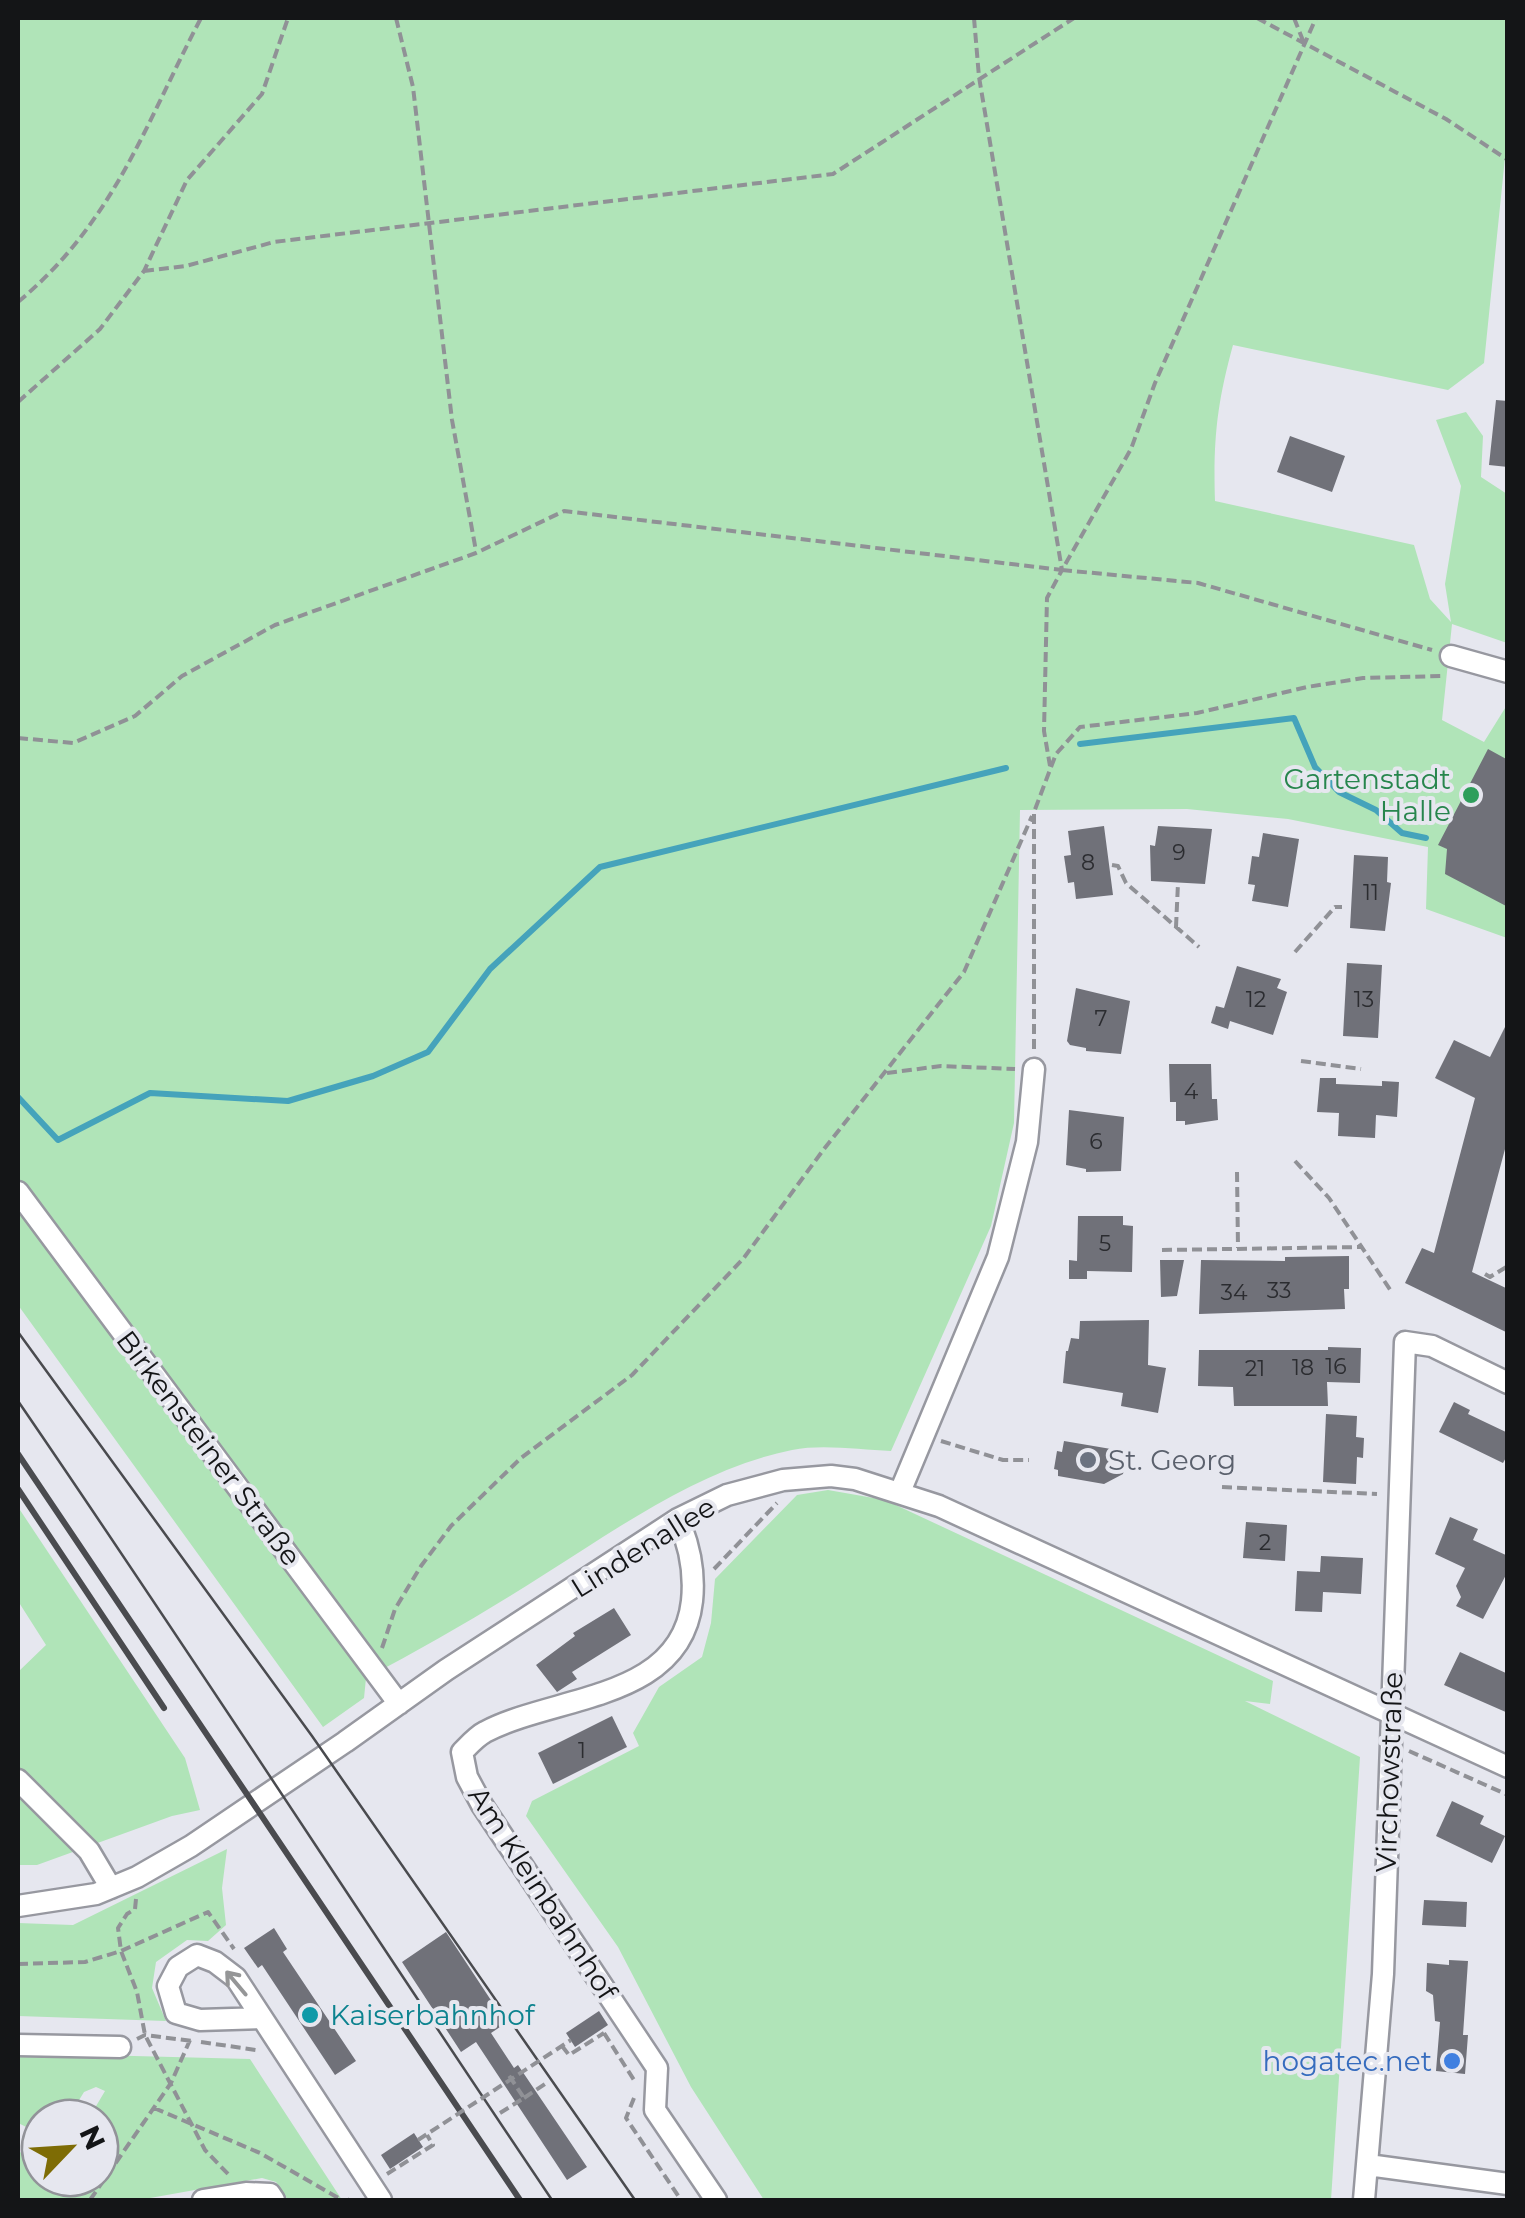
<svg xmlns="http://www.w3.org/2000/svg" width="1525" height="2218" font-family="Montserrat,sans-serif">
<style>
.green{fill:#b0e4b8}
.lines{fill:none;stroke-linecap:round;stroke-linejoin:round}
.stream{stroke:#45a3bb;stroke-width:6}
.building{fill:#707179}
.minor-casing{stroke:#9798a0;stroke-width:25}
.path{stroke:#909196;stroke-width:4;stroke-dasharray:10 5;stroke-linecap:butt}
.minor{stroke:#fff;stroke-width:20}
.tram{stroke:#4a4b4f;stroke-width:2.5}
.rail{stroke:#4a4b4f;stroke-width:6}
.path-bridge{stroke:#909196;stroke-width:4;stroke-dasharray:10 5;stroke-linecap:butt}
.oneway{stroke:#959697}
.leisure-dot{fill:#2e9e5b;stroke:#e6e7ef;stroke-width:4}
.worship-dot{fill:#6b7280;stroke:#e6e7ef;stroke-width:4}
.culture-dot{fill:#0f9aa8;stroke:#e6e7ef;stroke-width:4}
.shop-dot{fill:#3f7fe0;stroke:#e6e7ef;stroke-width:4}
.labels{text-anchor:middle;stroke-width:8;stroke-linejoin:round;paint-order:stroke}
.number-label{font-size:22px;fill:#2b2c30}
.leisure-label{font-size:28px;fill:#27864d;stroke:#e6e7ef;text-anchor:end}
.street-label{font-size:28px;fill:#141517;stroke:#e6e7ef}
.worship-label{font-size:28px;fill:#5b616d;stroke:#e6e7ef;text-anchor:start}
.culture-label{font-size:28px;fill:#0d838f;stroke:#e6e7ef;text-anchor:start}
.shop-label{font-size:28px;fill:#366cbe;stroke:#e6e7ef;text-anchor:end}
</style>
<rect width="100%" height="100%" fill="#e6e7ef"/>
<path class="green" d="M18,18H1507V138L1484,363L1448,390L1233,345C1217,403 1213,440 1215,501L1414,545L1430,599L1451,622L1445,584L1461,486L1436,420L1466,412L1483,436L1481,477L1507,494V643L1452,624L1442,720L1484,742L1507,705V938L1426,909L1428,847L1288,819L1187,809L1020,810L1014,1123L991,1226L891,1451C860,1450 823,1444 792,1450C702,1468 621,1526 545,1574C487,1611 427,1646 366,1678L364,1698L323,1727L18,1305Z
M828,1490L885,1500L1273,1681L1270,1704L1245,1701L1360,1757L1331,2200H764L691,2087L618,1947L526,1816L532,1801L639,1746L633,1733L659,1687L702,1657L711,1623L715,1579L797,1495Z
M18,1507L185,1758L200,1810L172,1816L37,1865H18V1672L46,1645L18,1601Z
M227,1849L222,1888L226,1925L208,1941L187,1940L156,1962L152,1988L166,2021L18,2016V1923L73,1925Z
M18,2053L250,2059L342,2200H288L276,2182L262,2178L139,2200H18V2153L40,2148V2178H100V2118H89L105,2091L96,2087L84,2092L68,2118H40L39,2133L18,2123Z"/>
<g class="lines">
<path class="stream" d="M1080,744L1294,718L1315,767L1339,792L1376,810L1402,833L1426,838
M18,1097L58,1140L150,1093L288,1101L373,1076L428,1052L490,969L600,867L1006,768"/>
</g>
<path class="building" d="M1496,400L1508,401V467L1489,465Z
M1290,436L1345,456L1332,492L1277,472Z
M1488,749L1508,760V907L1445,874L1447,849L1438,845Z
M1104,826L1113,895L1076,899L1074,882L1068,883L1064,856L1071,855L1068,831Z
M1158,826L1212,829L1205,884L1151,881L1150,845L1155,846Z
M1263,833L1299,839L1288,907L1252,901L1255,885L1248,884L1252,856L1259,857Z
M1354,855L1388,857L1387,882L1391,883L1385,931L1350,928Z
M1347,963L1382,965L1378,1038L1343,1036Z
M1237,966L1281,979L1277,988L1287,992L1273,1035L1230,1021L1228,1029L1211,1023L1216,1006L1224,1008Z
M1076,988L1130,1001L1121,1054L1086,1051V1048L1070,1045L1067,1041Z
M1508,1021V1138L1472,1272L1508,1289V1333L1405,1283L1422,1248L1434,1253L1475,1098L1435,1078L1454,1040L1490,1057Z
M1169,1064H1211L1212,1099H1217L1218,1120L1185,1125V1121H1176V1102H1170Z
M1320,1078H1336V1084L1382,1086V1081L1399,1082L1397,1117L1376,1115L1375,1138L1338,1136L1339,1113L1317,1112Z
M1069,1110L1124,1117L1121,1171L1086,1172V1169L1066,1165Z
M1078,1216H1123V1225L1133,1226L1132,1272L1087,1271V1279H1069V1260L1077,1261Z
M1349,1256V1289H1344L1345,1309L1199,1314L1201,1260L1285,1261V1257Z
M1160,1260H1184L1177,1296L1161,1297Z
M1149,1320L1148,1365L1166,1368L1158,1413L1121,1406L1123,1393L1063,1383L1066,1351H1068L1071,1338L1079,1339L1080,1321Z
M1328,1347L1361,1348L1360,1383L1327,1382L1328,1406H1234L1233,1387L1198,1386L1199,1350H1328Z
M1454,1402L1470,1410L1468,1414L1508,1433V1454L1503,1463L1439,1432Z
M1326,1414L1357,1416L1356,1437L1364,1438L1363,1458L1357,1457L1356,1484L1323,1482Z
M1064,1441L1111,1449L1125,1464L1123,1474L1104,1484L1058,1476V1470L1054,1469L1057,1451L1062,1452Z
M1450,1517L1478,1529L1473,1540L1508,1556V1571L1483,1619L1456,1606L1461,1597L1456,1586L1465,1568L1435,1554Z
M1246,1522L1287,1525L1285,1561L1243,1558Z
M1321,1556L1363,1558L1361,1594L1323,1592L1322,1612L1295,1611L1297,1571L1320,1572Z
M614,1608L631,1635L572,1672L577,1679L557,1692L536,1665L575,1636L573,1633Z
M1460,1652L1508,1674V1713L1444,1685Z
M612,1716L627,1747L553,1784L538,1753Z
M1452,1801L1484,1816L1480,1824L1505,1836L1492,1863L1436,1836Z
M1424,1900L1467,1902L1466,1927L1422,1925Z
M274,1928L287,1949L283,1952L356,2061L335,2075L262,1965L258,1968L244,1948Z
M446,1932L506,2023L491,2033L514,2068L518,2065L587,2167L567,2180L476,2042L461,2052L402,1962Z
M1449,1960L1468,1961L1463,2035H1468L1465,2074L1436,2071L1440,2022L1435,2021L1433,1995L1426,1991L1427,1963L1449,1965Z
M599,2011L608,2025L575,2047L566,2033Z
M414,2133L423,2147L390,2169L381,2155Z"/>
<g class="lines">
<defs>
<path id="minor" d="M1451,656L1508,672
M18,1192L399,1704
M900,1492L998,1257L1027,1142L1034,1069
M678,1519C690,1546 695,1572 692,1601C681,1701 555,1695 485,1732C477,1736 469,1745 462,1752L467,1777L482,1805L657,2068L655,2110L716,2200
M18,1780L89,1851L111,1888
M18,1906L96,1894L137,1877L191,1846L345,1742L446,1670L678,1519L727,1495L783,1480L831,1476L855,1479L939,1506L1508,1767
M261,2018L200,2020L176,2013L168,1986L178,1967L197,1955L215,1962L236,1978L381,2200
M18,2045L120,2047
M1368,2165L1508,2184
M203,2200L246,2193L270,2194L274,2200
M1364,2200L1383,1974L1405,1342L1432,1346L1508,1383"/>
</defs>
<use href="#minor" class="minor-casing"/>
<path class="path" d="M396,18L413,87L452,420L476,551
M974,18L979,77L1062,570L1047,598L1044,731L1050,766
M1257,18L1446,119L1508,160
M1294,18L1304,43
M144,271L186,266L274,242L833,174L1074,18
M18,302C114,222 145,125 201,18
M18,402L100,329L144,271L187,180L262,94L288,18
M1062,570L1198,583L1432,650
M18,738L73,743L135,716L182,676L275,625L476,553L564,511L1062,570L1131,449L1155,383L1316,18
M1112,865L1118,866L1126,883L1199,947
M1176,927L1178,883
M1295,952L1335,907H1342
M1034,1049V812L1056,754L1080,727L1197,713L1307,687L1363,678L1441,676
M1301,1061L1361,1069
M887,1073L941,1066L1015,1069
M1295,1161L1329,1198L1391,1291
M1237,1172L1238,1248
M1162,1250L1363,1247
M1485,1274L1490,1277L1508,1266
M941,1441L1003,1460H1029
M1222,1487L1377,1494
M714,1569L777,1503
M382,1648L395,1609L421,1566L451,1526L521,1458L632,1375L743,1259L824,1149L964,972L1032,816
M1409,1751L1508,1795
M136,1899L135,1909L127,1914L118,1928L121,1951L137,1992L145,2035L205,2150L228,2174
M18,1964L85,1962L121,1951L208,1912L234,1949
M604,2033L634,2080
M137,2039L145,2035L192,2041
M201,2042L256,2050
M562,2046L569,2055L604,2033
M524,2098L548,2082
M634,2098L626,2118L681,2200
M154,2108L260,2153L342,2200
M500,2113L524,2098L508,2074
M387,2174L433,2145L427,2135
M347,2199L348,2200
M90,2200L171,2083L190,2040"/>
<use href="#minor" class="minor"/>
<path class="tram" d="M18,1332L312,1736L635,2200
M18,1401C199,1665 373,1935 552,2200"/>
<path class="rail" d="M18,1454L520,2200
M18,1489L164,1708"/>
<path class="path-bridge" d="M418,2140L571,2040"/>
</g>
<defs><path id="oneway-shaft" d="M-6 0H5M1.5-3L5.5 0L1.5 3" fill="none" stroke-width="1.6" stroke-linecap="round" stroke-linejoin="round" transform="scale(2.5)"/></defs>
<use class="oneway" href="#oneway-shaft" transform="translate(236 1983) rotate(-130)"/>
<circle class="leisure-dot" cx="1471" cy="795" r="10"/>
<circle class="worship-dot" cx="1088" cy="1460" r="10"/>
<circle class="culture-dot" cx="310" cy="2015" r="10"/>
<circle class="shop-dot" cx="1452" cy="2061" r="10"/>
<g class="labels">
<g class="number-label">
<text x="1179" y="860">9</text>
<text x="1088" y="870">8</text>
<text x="1371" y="900">11</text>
<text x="1256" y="1007">12</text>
<text x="1364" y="1007">13</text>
<text x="1101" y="1026">7</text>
<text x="1191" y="1099">4</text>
<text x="1096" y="1149">6</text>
<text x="1105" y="1251">5</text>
<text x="1279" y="1298">33</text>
<text x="1234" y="1300">34</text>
<text x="1336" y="1374">16</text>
<text x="1303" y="1375">18</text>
<text x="1255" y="1376">21</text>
<text x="1265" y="1550">2</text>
<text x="582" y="1758">1</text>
</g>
<g class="leisure-label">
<text x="1451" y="789">Gartenstadt<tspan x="1451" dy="32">Halle</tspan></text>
</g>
<g class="street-label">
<text transform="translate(209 1448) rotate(53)" y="10">Birkensteiner Straße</text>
<text transform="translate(643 1547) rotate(-32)" y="10">Lindenallee</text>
<text transform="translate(1389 1772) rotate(-88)" y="10">Virchowstraße</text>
<text transform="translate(543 1893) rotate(57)" y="10">Am Kleinbahnhof</text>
</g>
<g class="worship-label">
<text x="1108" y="1470">St. Georg</text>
</g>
<g class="culture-label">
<text x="330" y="2025">Kaiserbahnhof</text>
</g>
<g class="shop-label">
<text x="1432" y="2071">hogatec.net</text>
</g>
</g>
<rect width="1525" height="2218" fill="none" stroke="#141517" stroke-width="40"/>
<g transform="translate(70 2148) rotate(65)"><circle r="48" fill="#e6e7ef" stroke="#929399" stroke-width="2.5"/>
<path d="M0-8L18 38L0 25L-18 38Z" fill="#7e6c05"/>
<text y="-15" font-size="28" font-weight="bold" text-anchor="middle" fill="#141517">N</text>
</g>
</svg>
